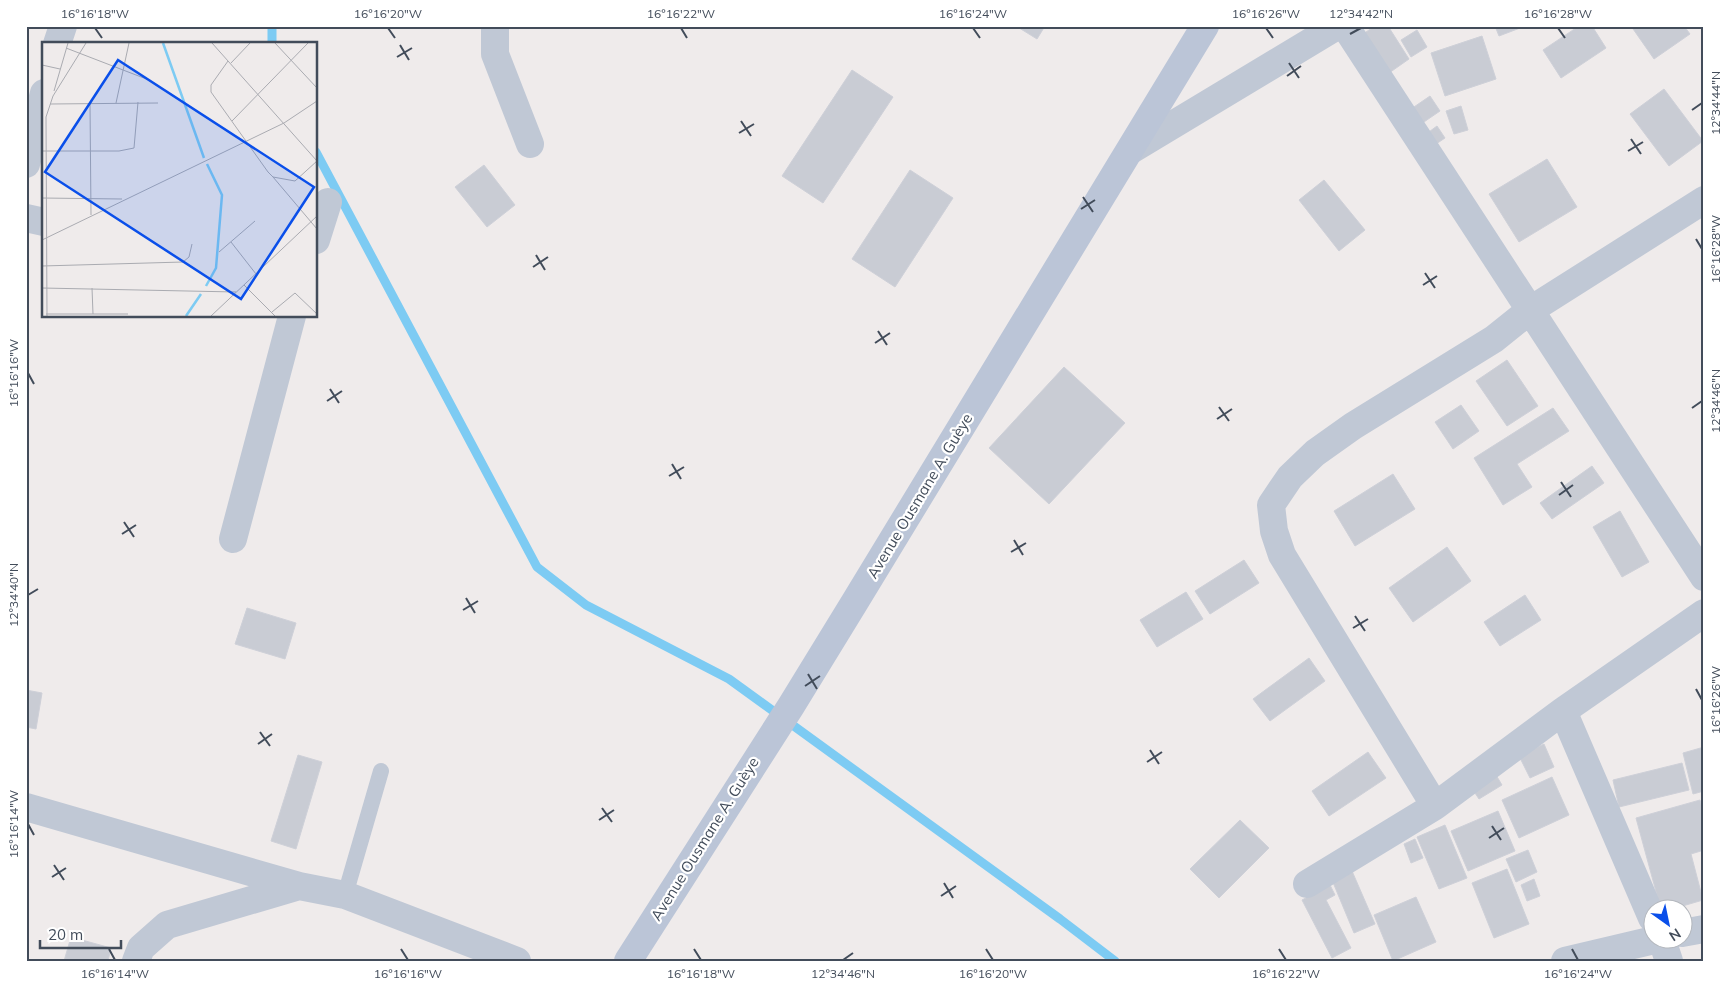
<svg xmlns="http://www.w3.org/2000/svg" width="1730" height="987" font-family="Mulish,sans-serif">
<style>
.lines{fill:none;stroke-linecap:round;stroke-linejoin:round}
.stream{stroke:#7dcbf3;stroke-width:9}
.building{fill:#c9ccd4;stroke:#ced0d8}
.lane{stroke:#c0c8d5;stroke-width:16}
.street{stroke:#c0c8d5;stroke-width:28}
.secondary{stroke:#bbc5d7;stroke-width:28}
.ticks{fill:none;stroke:#424c5a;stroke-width:2}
.labels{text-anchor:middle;stroke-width:4.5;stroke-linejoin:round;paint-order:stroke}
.street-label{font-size:15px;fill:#424c5a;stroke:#fff}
.inset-river{fill:none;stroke:#7dcbf3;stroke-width:2.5}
.inset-road{fill:none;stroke:#aaabb1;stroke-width:1}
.view{fill:#0a4fea;fill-opacity:0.15;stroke:#0a4fea;stroke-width:2.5}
.inset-edge{fill:none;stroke:#424c5a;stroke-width:2.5}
.neatline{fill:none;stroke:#424c5a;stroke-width:2}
.ticks-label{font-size:12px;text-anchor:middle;fill:#424c5a}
</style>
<rect width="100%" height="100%" fill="#efebeb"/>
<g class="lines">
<path class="stream" d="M272,26V44
M316,152L537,567L586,605L729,679L1060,919L1115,961"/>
</g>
<path class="building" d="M1016,26H1045L1037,39Z
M1375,26H1388L1409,59L1389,73L1363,34Z
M1495,26H1519L1520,28L1499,36Z
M1579,26H1592L1606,48L1561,78L1543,50Z
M1631,26H1684L1690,34L1654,59Z
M1417,30L1427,47L1411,57L1401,40Z
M1482,36L1496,79L1445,96L1431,53Z
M852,70L893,97L823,203L782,176Z
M1664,89L1703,141L1669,166L1630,114Z
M1430,96L1440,111L1421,124L1411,109Z
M1461,106L1468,130L1454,134L1446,111Z
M1437,126L1445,138L1430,148L1422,137Z
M1547,159L1577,207L1519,242L1489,194Z
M484,165L515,205L487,227L455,187Z
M910,170L953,198L895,287L852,259Z
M1324,180L1365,230L1339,251L1299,200Z
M1507,360L1538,406L1507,426L1476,381Z
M1064,367L1125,423L1049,504L989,448Z
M1461,405L1479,431L1453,449L1435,422Z
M1553,408L1569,431L1517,464L1532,487L1503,505L1474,458Z
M1592,466L1604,483L1552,519L1540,503Z
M1393,474L1415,509L1355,546L1334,511Z
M1620,511L1649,562L1622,577L1593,527Z
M1447,547L1471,581L1413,622L1389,588Z
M1244,560L1259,583L1210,614L1195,591Z
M1186,592L1203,619L1157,647L1140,620Z
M1525,595L1541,620L1500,646L1484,622Z
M247,608L296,623L285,659L235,644Z
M1309,658L1325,681L1270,721L1253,699Z
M26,690L42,693L36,729L26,727Z
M1544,744L1554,767L1530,778L1519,756Z
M1704,747V791L1693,794L1683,753Z
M1368,752L1386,778L1329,816L1312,791Z
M298,755L322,762L296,849L271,841Z
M1682,763L1689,790L1619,807L1613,780Z
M1496,775L1502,785L1479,799L1473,790Z
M1552,777L1569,815L1519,838L1502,800Z
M1700,800L1704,815V850L1691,854L1703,900L1669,910H1661L1636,818Z
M1498,811L1515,851L1468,871L1451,831Z
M1240,820L1269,848L1219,898L1190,869Z
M1445,825L1467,878L1439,889L1417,837Z
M1415,839L1423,858L1411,863L1404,844Z
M1528,850L1537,872L1516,882L1506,859Z
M1507,869L1529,924L1494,938L1472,883Z
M1352,871L1375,924L1354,933L1332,880Z
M1534,879L1540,896L1527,901L1521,885Z
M1330,885L1335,895L1326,900L1351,948L1332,958L1302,900Z
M1416,897L1436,942L1393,961L1374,915Z
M71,937L111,948L108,961H64Z"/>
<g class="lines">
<path class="lane" d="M345,895L381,771"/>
<path class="street" d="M495,26V54L530,144
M1345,26L1704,577
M57,44L63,26
M1131,150L1337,26
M26,164L44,93
M26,218L44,222
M316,240L328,202
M233,539L292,316
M1563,711L1652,918
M1435,806L1282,555L1274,531L1271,505L1290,477L1315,453L1353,426L1494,339L1529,311L1704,200
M26,807L299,886
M1307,884L1435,806L1563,711L1704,613
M1682,933L1704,929
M1662,940L1669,961
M136,961L141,948L167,925L299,886L345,895L517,961
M1565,961L1654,940"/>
<path class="secondary" d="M628,961L791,706L856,600L1205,26"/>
</g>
<path class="ticks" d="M95,28L102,38M388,28L395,38M681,28L687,38M973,28L980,38M1266,28L1273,38M1558,28L1565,38M1350,34L1361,28M400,45L409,60M397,57L412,48M1289,63L1299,78M1287,76L1301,66M1692,110L1702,103M741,121L751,136M739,133L754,124M1631,139L1641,154M1628,151L1643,142M1083,197L1093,212M1081,209L1095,200M1696,239L1702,249M536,255L545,270M533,267L548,257M1425,273L1435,288M1423,285L1437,276M878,331L887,345M875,343L890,333M28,373L34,384M330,389L339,403M327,401L342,391M1219,407L1229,421M1692,408L1702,401M1217,419L1232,409M672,464L681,479M669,476L684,467M1561,482L1571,497M1559,495L1573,485M124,522L134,537M122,534L136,525M1014,540L1023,555M1011,552L1026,543M28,595L38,589M466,598L475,613M463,610L478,601M1355,616L1365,631M1353,628L1368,619M808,674L817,689M805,686L820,676M1696,689L1702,700M260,732L270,746M258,744L272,734M1150,750L1159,764M1147,762L1162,752M602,808L612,822M599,820L614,810M28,824L34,835M1492,826L1501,840M1489,838L1504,828M54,865L64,880M52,877L66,868M944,883L953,898M941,896L956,886M109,949L115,960M401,949L408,960M694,949L701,960M986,949L993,960M1279,949L1286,960M1572,949L1578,960M843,960L853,953"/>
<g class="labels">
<g class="street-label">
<text transform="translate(920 496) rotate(-59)" y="5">Avenue Ousmane A. Guèye</text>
<text transform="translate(705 839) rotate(-58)" y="5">Avenue Ousmane A. Guèye</text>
</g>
</g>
<g transform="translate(42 42)">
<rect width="275" height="275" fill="#efebeb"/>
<path class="inset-river" d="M121,1L162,116M164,244L174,226L180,153L165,122M144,274L159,252"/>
<path class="inset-road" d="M170,1L275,119M233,1L275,46M24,6L107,38M186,19L169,43V50L226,130L231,135L253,139L275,119M189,21L208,1M0,23L18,27M12,49L26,1M74,61L87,1M8,62L116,61M48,62L49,173M190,79L266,1M0,109H77L92,106L96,60M231,135L275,187M0,156L80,157M0,198L242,81L275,59M189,200L214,232M177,210L213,179M0,224L141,220L147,215L150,202M202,243L233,274M0,246L194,250M50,246L51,272M230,270L253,251L275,272M4,272H86M5,274L4,75L11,54L44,1M169,274L275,174"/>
<path class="view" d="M76,18L272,145L199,257L3,130Z"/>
<rect width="275" height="275" class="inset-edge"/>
</g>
<rect width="1730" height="987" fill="none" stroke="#ffffff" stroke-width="55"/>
<g transform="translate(1668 924) rotate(147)"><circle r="24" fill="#ffffff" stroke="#b3b7bd"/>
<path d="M0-4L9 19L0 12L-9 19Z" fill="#0a4fea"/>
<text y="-8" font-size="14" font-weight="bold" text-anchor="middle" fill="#424c5a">N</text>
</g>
<path d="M40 940v8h81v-8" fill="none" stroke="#424c5a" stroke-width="2.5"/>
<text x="48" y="940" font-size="15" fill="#424c5a" stroke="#ffffff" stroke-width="4" paint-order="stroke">20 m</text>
<rect x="28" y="28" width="1674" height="932" class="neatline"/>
<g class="ticks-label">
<text x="95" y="18">16°16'18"W</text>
<text x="388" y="18">16°16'20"W</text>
<text x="681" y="18">16°16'22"W</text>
<text x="973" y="18">16°16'24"W</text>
<text x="1266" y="18">16°16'26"W</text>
<text x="1361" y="18">12°34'42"N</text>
<text x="1558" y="18">16°16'28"W</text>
<text transform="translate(1716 103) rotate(-90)" y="4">12°34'44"N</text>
<text transform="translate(1716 249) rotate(-90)" y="4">16°16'28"W</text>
<text transform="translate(14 373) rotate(-90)" y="4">16°16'16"W</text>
<text transform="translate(1716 401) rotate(-90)" y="4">12°34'46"N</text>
<text transform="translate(14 595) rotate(-90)" y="4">12°34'40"N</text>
<text transform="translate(1716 700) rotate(-90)" y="4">16°16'26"W</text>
<text transform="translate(14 824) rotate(-90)" y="4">16°16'14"W</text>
<text x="115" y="978">16°16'14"W</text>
<text x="408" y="978">16°16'16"W</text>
<text x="701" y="978">16°16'18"W</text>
<text x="843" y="978">12°34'46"N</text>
<text x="993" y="978">16°16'20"W</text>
<text x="1286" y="978">16°16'22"W</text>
<text x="1578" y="978">16°16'24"W</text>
</g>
</svg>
